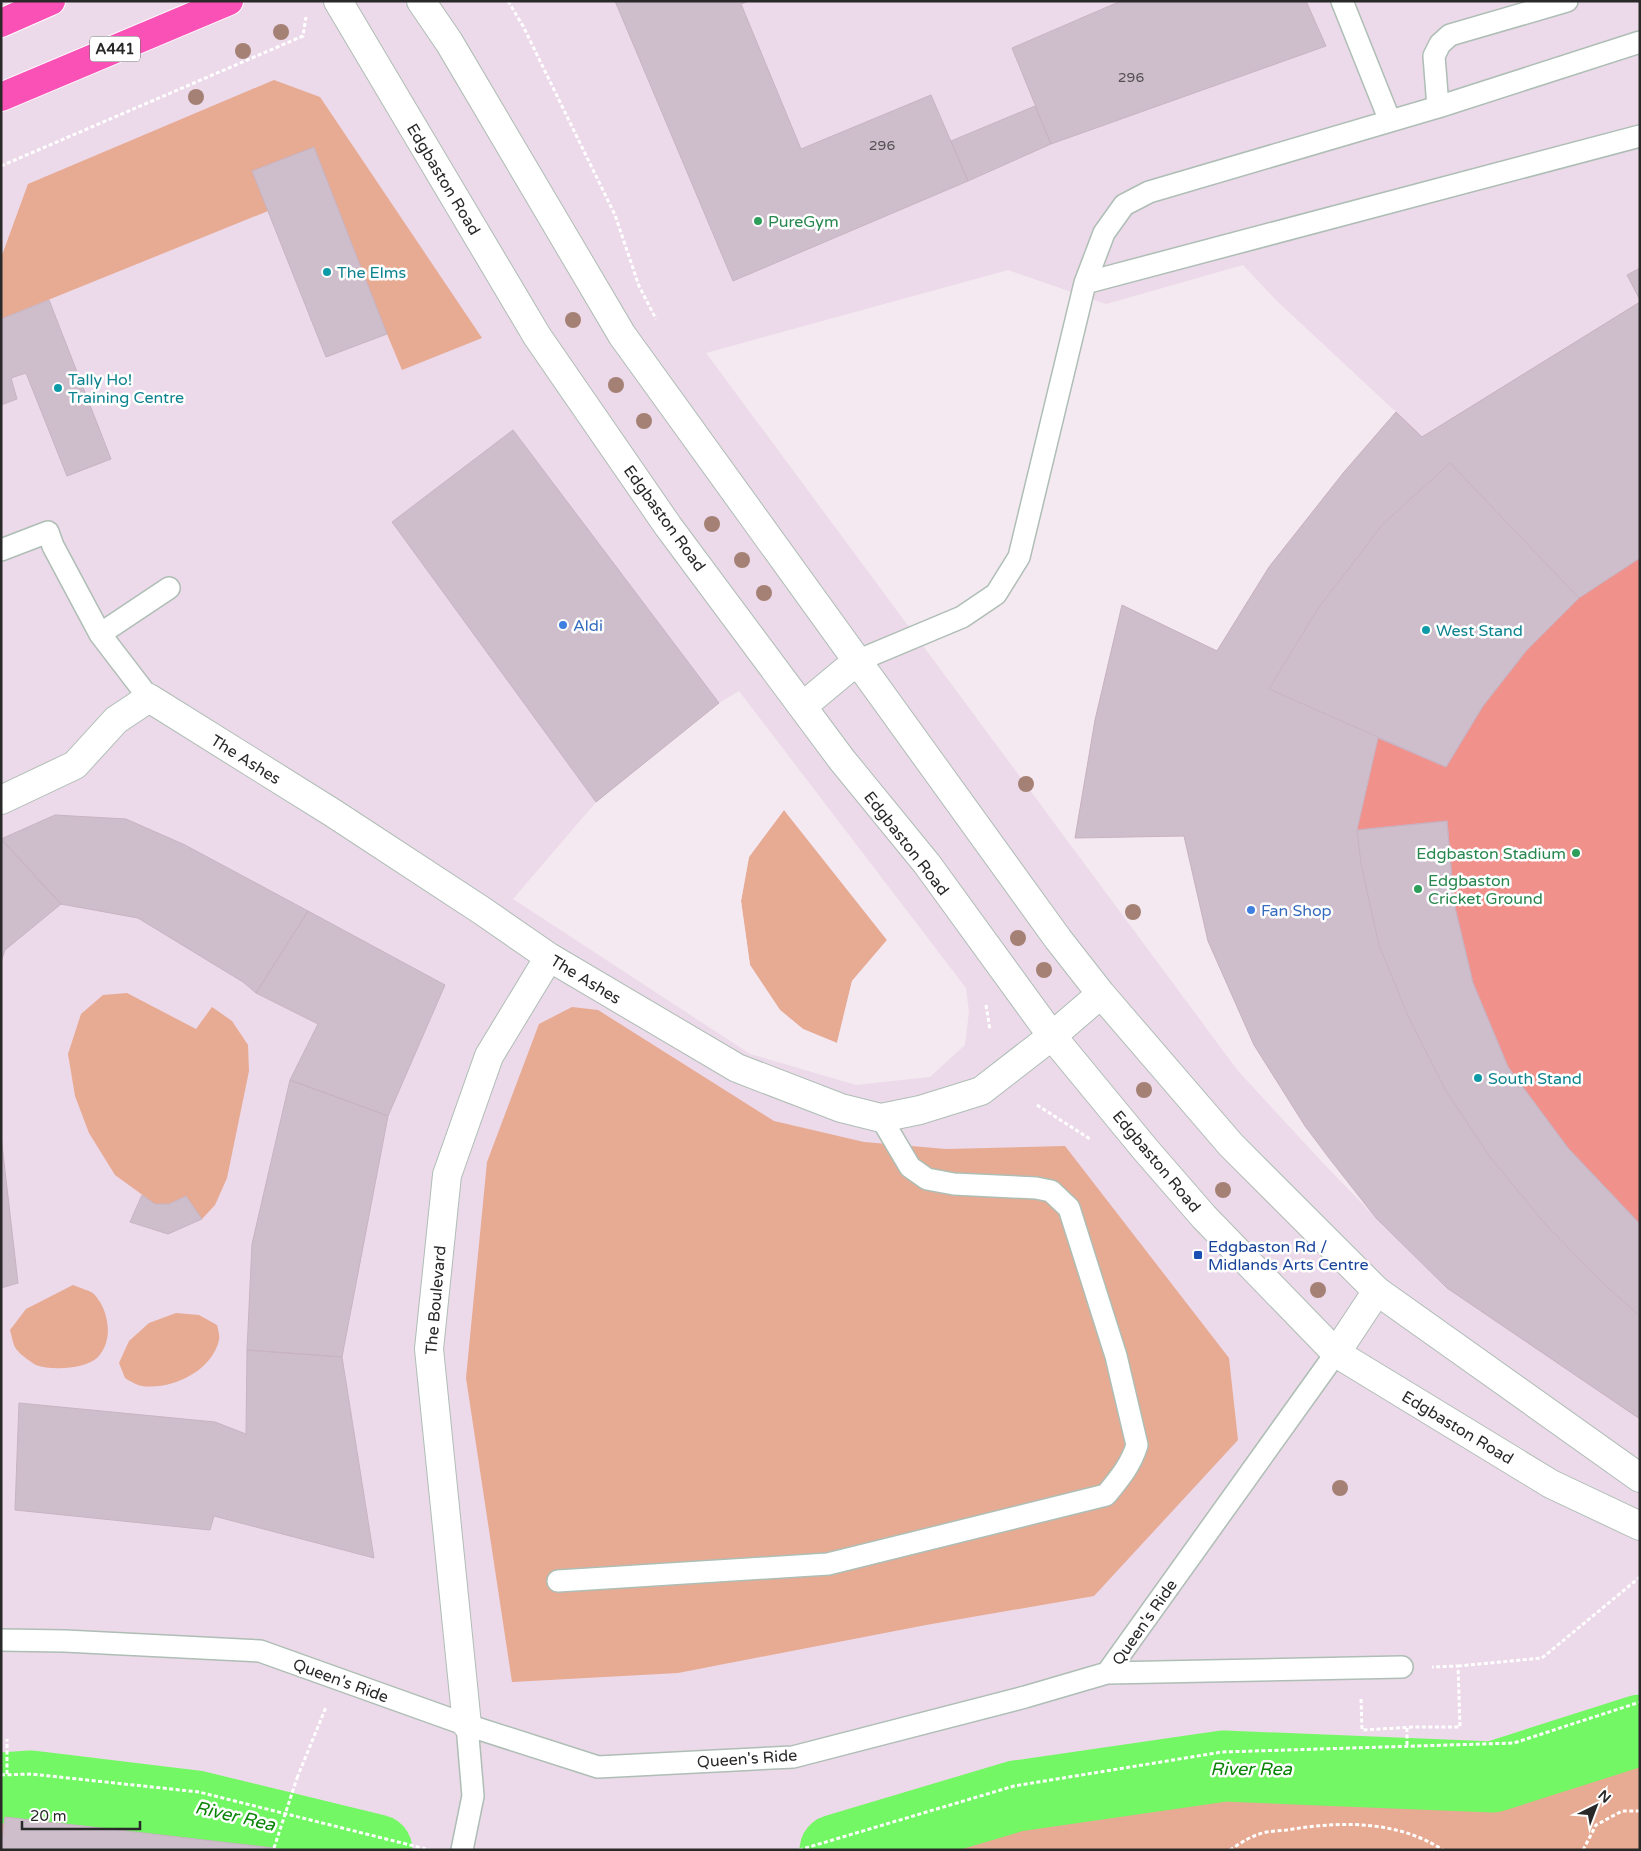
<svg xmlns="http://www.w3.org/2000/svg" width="1641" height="1851" font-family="'Varela Round',sans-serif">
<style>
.green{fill:#e7aa92}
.pitch{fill:#f0918c}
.plaza{fill:#f4e8f1;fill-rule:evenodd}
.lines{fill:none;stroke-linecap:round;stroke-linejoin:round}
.river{stroke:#74f764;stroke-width:71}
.building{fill:#cebecb;stroke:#c8b3c2}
.service-casing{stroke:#aebeb5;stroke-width:24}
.minor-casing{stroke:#aebeb5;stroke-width:30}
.secondary-casing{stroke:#aebeb5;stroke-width:30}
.primary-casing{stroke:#fff;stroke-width:30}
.path{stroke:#fff;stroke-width:3;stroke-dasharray:4 2.5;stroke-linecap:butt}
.service{stroke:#fff;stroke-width:21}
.minor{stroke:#fff;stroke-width:28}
.secondary{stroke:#fff;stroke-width:28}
.primary{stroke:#fa51b7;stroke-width:28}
.path-bridge{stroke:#fff;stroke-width:3;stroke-dasharray:4 2.5;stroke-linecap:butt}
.tree{fill:#a48174}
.leisure-dot{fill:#2e9e5b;stroke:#fff;stroke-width:2}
.culture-dot{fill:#0f9aa8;stroke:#fff;stroke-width:2}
.shop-dot{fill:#3f7fe0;stroke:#fff;stroke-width:2}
.transit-dot{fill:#1a4fb4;stroke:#fff;stroke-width:2}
.labels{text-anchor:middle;stroke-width:5;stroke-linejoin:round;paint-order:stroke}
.number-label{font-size:14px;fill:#524e52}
.shield{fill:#fff;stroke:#696969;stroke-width:1}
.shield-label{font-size:15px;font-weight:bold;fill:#292929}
.street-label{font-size:16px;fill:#292929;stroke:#fff}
.leisure-label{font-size:16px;fill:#27864d;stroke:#fff;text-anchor:start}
.culture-label{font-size:16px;fill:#0d838f;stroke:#fff;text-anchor:start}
.shop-label{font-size:16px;fill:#366cbe;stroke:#fff;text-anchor:start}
.transit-label{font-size:16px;fill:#164399;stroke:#fff;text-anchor:start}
.water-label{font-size:18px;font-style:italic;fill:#0b8507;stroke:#fff}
</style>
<rect width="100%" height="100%" fill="#ecd9e9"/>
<path class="green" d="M274,80L320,97L482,338L402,370L387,334L268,211L1,319V258L28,184Z
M784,810L887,940L852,981L837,1043L803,1029L780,1010L750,965L741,901L749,857Z
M127,993L196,1029L212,1007L232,1021L248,1045L249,1071L227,1178L215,1205L202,1219L186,1196L169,1204H155L115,1175L89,1133L75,1096L68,1054L81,1014L103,995Z
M572,1007L598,1010L774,1121L864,1142L946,1149L1065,1146L1229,1358L1238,1440L1094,1596L926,1625L678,1673L512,1682L466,1378L487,1162L539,1024Z
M73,1285C79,1288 89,1290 94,1294C109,1310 114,1340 98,1357C86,1369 52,1371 36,1365C31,1362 22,1356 18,1351C13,1347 12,1336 10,1330L26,1309Z
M176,1313L199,1315L217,1325C218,1329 220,1336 219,1340C212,1371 172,1390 142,1386C136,1385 130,1381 125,1378L119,1363L129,1341L149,1323Z
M1640,1749V1850H886L1218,1784L1503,1793Z
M32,1807L214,1850H1V1810Z"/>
<path class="pitch" d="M1640,302V1419L1447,1288L1305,1126L1254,1045L1208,941L1184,836L1075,838L1095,720L1122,605L1217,650L1269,567L1344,472L1396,412L1422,437Z"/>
<path class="plaza" d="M1243,265L1277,301L1396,412L1344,472L1269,567L1217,651L1122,605L1095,720L1075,837L1184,836L1208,941L1254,1045L1305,1126L1376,1218L1322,1162L1238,1071L706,353L1008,270L1106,304Z
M739,691L966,988L969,1012L965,1045L930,1077L856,1085L750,1054L513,899L596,802L719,703ZM784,810L887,940L852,981L837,1043L803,1029L780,1010L750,965L741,901L749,857Z"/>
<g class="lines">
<path class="river" d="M1,1788L31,1786L196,1806L377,1850
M835,1850L1016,1796L1224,1766L1493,1777L1640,1730"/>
</g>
<path class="building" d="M615,1H749L741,4L801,149L931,95L968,181L733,281Z
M1121,1H1306L1326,46L1051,144L1012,48Z
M1035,106L1051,144L968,181L951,141Z
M314,147L387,334L326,357L252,171Z
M1640,268V300L1627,275Z
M49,300L111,459L67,476L26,373L11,378L17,399L1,405V319Z
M1640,302V558L1579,598L1526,651L1483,706L1446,767L1378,738L1357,830L1447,821L1454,903L1473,983L1508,1067L1568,1148L1640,1224V1419L1447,1288L1376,1218L1329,1158L1305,1126L1254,1045L1208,941L1184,836L1075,838L1095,720L1122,605L1217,651L1269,567L1344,472L1396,412L1422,437Z
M513,430L719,703L596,802L392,522Z
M1450,463L1579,598L1526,651L1483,706L1446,767L1269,689L1317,610L1382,525Z
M55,815L126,819L185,845L308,911L256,993L243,982L138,918L61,904L1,839Z
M1447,821L1454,903L1473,983L1508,1067L1568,1148L1640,1224V1316L1607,1287L1546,1225L1490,1157L1445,1089L1408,1016L1379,945L1361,864L1357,830Z
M1,839L61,904L5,950L1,962Z
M308,911L445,985L388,1116L290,1080L318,1024L256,993Z
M290,1080L388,1116L342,1357L247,1350L252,1244Z
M1,1136L18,1283L1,1288Z
M142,1195L155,1204H169L186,1196L202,1219L168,1234L130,1222Z
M247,1350L342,1357L374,1558L214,1516L210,1530L15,1510L19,1403L215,1422L246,1434Z
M5,1817L274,1848L283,1850H1Z"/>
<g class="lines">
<defs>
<path id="service" d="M1342,1L1390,121
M1438,107L1434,56L1440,44L1450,35L1567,1
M1085,283L1640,136
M1,550L48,532L53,546L100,634L149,698
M100,634L169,588
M857,661L962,617L996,594L1019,557L1085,283L1104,233L1124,205L1149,192L1438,107L1640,42
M558,1581L828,1564L1106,1495C1119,1479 1131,1465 1137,1445L1116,1356L1069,1208L1051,1191L1036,1188L954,1184L927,1179L910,1167L881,1118
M1,1640L65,1641L260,1651L467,1725L598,1767L793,1757L1025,1697L1107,1673L1336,1353
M1107,1673L1402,1667
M462,1850L473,1796L467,1725"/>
<path id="minor" d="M1,800L75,765L116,720L149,698L333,813L481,910L549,957L737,1068L841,1108L881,1118L920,1110L981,1091L1052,1036
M467,1725L429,1349L447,1175L489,1056L549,957"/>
<path id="secondary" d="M338,1L537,336L668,526L842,760L927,864L1052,1036L1145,1149L1204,1217L1336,1353L1551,1484L1640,1526
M421,1L449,42L622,335L1058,939L1101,994L1231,1145L1377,1291L1640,1478
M803,706L857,661
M1052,1036L1101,994
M1336,1353L1377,1291"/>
<path id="primary" d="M1,23L51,1
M1,97L229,1"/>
</defs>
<use href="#service" class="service-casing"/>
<use href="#minor" class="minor-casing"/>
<use href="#secondary" class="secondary-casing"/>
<use href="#primary" class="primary-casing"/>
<path class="path" d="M508,1L523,26L615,215L639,286L656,319
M1,166L303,36L306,17
M986,1005L990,1030
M1037,1105L1090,1139
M1458,1666L1542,1658L1640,1577
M1361,1699L1362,1730L1413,1727H1460L1458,1666L1432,1667
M1407,1728V1745
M7,1774V1739
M1,1775L31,1774L199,1792L430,1850
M297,1778L326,1707
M799,1850L1014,1786L1222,1752L1514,1743L1640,1702
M1230,1850C1238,1845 1247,1838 1257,1835C1266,1831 1277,1831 1287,1830C1340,1821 1397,1820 1443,1850
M1583,1850L1596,1825L1622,1811H1640"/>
<use href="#service" class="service"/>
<use href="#minor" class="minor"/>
<use href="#secondary" class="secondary"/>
<use href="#primary" class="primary"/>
<path class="path-bridge" d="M274,1848L297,1778"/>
</g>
<g class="tree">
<circle cx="281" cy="32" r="8"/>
<circle cx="243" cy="51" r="8"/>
<circle cx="196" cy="97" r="8"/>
<circle cx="573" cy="320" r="8"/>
<circle cx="616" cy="385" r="8"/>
<circle cx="644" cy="421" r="8"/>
<circle cx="712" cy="524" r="8"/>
<circle cx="742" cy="560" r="8"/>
<circle cx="764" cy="593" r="8"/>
<circle cx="1026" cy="784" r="8"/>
<circle cx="1133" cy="912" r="8"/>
<circle cx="1018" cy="938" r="8"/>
<circle cx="1044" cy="970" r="8"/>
<circle cx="1144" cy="1090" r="8"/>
<circle cx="1223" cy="1190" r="8"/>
<circle cx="1318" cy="1290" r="8"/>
<circle cx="1340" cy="1488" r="8"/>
</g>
<g class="leisure-dot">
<circle cx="758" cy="221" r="5"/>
<circle cx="1576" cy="853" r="5"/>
<circle cx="1418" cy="889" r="5"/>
</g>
<g class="culture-dot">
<circle cx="327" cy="272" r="5"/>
<circle cx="58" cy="388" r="5"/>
<circle cx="1426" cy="630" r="5"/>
<circle cx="1478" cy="1078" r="5"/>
</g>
<g class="shop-dot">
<circle cx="563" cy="625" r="5"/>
<circle cx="1251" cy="910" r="5"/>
</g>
<rect class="transit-dot" x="1193" y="1250" width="10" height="10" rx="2.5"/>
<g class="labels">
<g class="number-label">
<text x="1131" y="82">296</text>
<text x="882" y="150">296</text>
</g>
<rect class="shield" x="90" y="36.5" width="50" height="25" rx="4"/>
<g class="shield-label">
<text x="115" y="54">A441</text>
</g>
<g class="street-label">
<text transform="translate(444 179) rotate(59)" y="6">Edgbaston Road</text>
<text transform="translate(665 518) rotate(54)" y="6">Edgbaston Road</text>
<text transform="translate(246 759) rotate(32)" y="6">The Ashes</text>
<text transform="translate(907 843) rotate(52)" y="6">Edgbaston Road</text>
<text transform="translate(586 979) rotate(31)" y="6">The Ashes</text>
<text transform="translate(1157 1161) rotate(50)" y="6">Edgbaston Road</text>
<text transform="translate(435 1300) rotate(-85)" y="6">The Boulevard</text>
<text transform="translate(1458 1427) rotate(31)" y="6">Edgbaston Road</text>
<text transform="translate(1144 1622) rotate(-55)" y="6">Queen's Ride</text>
<text transform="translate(341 1680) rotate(20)" y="6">Queen's Ride</text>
<text transform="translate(747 1758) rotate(-4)" y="6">Queen's Ride</text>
</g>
<g class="leisure-label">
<text x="768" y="227">PureGym</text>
<text x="1566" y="859" text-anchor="end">Edgbaston Stadium</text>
<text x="1428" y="886">Edgbaston<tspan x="1428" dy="18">Cricket Ground</tspan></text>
</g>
<g class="culture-label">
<text x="337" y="278">The Elms</text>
<text x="68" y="385">Tally Ho!<tspan x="68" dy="18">Training Centre</tspan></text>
<text x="1436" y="636">West Stand</text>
<text x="1488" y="1084">South Stand</text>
</g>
<g class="shop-label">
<text x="573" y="631">Aldi</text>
<text x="1261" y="916">Fan Shop</text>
</g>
<g class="transit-label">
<text x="1208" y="1252">Edgbaston Rd /<tspan x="1208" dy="18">Midlands Arts Centre</tspan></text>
</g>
<g class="water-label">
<text x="1251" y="1775">River Rea</text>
<text transform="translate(235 1816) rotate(13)" y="6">River Rea</text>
</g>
</g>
<rect width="1641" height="1851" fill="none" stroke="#292929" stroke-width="5"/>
<g transform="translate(1596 1806) rotate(42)" stroke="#ffffff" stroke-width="4" paint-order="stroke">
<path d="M0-4L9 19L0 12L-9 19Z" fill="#292929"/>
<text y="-8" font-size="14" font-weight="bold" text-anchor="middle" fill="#292929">N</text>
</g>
<path d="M22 1821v8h118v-8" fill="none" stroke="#292929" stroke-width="2.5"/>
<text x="30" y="1821" font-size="15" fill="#292929" stroke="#ffffff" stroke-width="4" paint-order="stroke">20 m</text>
</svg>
